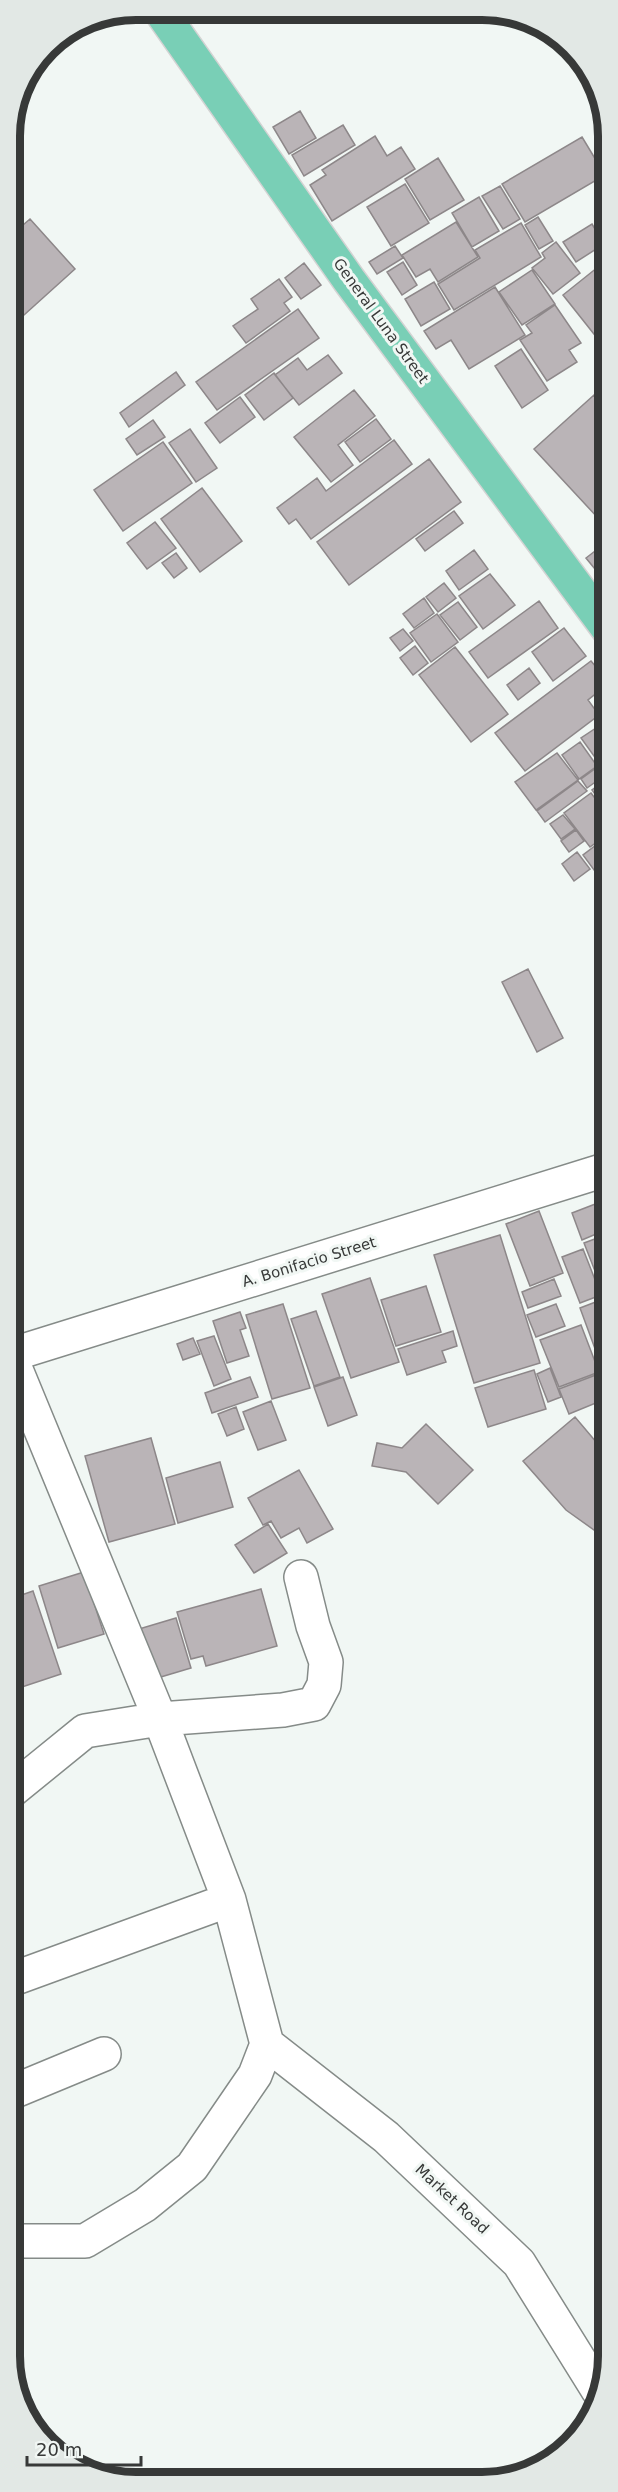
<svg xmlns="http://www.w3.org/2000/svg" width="618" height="2492" font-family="'DejaVu Sans',sans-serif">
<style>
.building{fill:#bab4b7;stroke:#8d8789;stroke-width:1.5}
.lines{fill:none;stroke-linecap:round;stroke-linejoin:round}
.minor-casing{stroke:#858b88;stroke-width:36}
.major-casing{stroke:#d3d3d3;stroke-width:36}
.minor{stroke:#fff;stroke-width:33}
.major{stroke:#79cfb6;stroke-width:33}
.labels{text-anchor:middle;stroke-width:6;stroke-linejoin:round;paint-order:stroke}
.street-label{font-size:15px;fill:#373938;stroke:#f1f7f4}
.rim{fill:none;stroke:#373938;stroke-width:8}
</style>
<rect width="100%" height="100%" fill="#f1f7f4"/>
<path class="building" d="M300,111L316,138L289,154L273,127Z
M343,125L355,145L304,176L292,155Z
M375,136L387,156L401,147L415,169L332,221L310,185L326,175L322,170Z
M582,137L605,175L525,222L502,184Z
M438,158L464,200L430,220L405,179Z
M405,184L429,223L391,246L367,207Z
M500,186L520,219L503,229L482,196Z
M479,197L499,231L472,247L452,213Z
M538,217L553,241L539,249L525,225Z
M30,219L75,269L14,324L9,319V237Z
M456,222L478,257L438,282L430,269L416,277L402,255Z
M521,223L541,257L454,310L438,284L480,258L475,250Z
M592,224L604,244L576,262L563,242Z
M556,242L580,273L553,294L532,268L545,258L542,253Z
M395,246L403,258L377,274L369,262Z
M608,259V346L605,348L563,295Z
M403,262L417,285L402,295L387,272Z
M304,263L321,285L301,299L285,278Z
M532,270L555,304L522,325L499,292Z
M279,279L292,297L284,303L290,311L246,343L233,326L258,309L251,299Z
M434,282L450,309L421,326L405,299Z
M495,287L525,335L469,369L451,340L436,349L424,331Z
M555,305L581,343L569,350L577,362L547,381L520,340L532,333L526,325Z
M298,309L319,338L217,410L196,382Z
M521,349L548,390L522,408L495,366Z
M328,355L342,373L299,405L275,375L298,358L307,370Z
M176,372L185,385L129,427L120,413Z
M274,373L293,398L264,420L245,395Z
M354,390L375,416L338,445L353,465L331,482L294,437Z
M594,395L608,410V509L598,518L534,449Z
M240,397L255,417L220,443L205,423Z
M376,419L391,439L360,462L345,442Z
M153,420L165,437L137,455L126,439Z
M190,429L217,468L196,482L169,443Z
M394,440L412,464L311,539L296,519L289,524L277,508L317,478L326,491Z
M163,442L192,483L123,531L94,490Z
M429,459L461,502L349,585L317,542Z
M202,488L242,541L200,572L161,519Z
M454,511L463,523L425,551L416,539Z
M155,522L176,548L147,569L127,543Z
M608,541V585L586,558Z
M474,550L488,569L459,590L446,571Z
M176,553L187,568L174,578L162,563Z
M490,574L515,605L483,629L459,596Z
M444,583L456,598L438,612L426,597Z
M424,598L434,613L414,628L403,614Z
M539,601L558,628L488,678L469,652Z
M458,602L477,627L460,640L440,615Z
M437,614L458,642L431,662L410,633Z
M564,628L586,656L553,681L532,652Z
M403,629L413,641L400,651L390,638Z
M415,646L428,663L413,675L400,658Z
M455,647L508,714L471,742L419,675Z
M591,661L608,681V684L588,700L599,715L525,771L495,733Z
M529,668L540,683L518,700L507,685Z
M608,716V740L597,724Z
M596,728L608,747L594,756L581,738Z
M580,742L597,766L579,779L562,755Z
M557,753L578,780L536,810L515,782Z
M607,760L608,773L587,788L581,779Z
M608,778V812L592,790Z
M578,781L587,791L545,822L537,811Z
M591,793L608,815V834L590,847L564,813Z
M563,815L575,829L561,839L550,824Z
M576,830L584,841L569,852L561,841Z
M608,836V865L597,874L583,855Z
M577,852L590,869L574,881L562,864Z
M528,969L563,1038L537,1052L502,982Z
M603,1201L608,1214V1229L582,1240L572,1213Z
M539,1211L563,1273L530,1286L506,1224Z
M608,1234V1287L602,1289L584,1243Z
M500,1235L540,1363L474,1383L434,1255Z
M583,1249L601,1295L580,1303L562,1257Z
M370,1278L399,1362L351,1378L322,1294Z
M554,1279L561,1296L528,1308L522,1292Z
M426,1286L441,1332L396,1346L381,1300Z
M606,1298L608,1303V1384L580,1308Z
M283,1304L310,1388L272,1399L246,1315Z
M556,1304L565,1326L536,1337L527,1315Z
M316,1311L340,1377L314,1386L291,1319Z
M240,1312L246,1328L240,1330L249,1356L227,1363L213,1321Z
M581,1325L599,1372L559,1387L540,1340Z
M453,1331L457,1346L442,1351L446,1362L407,1375L398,1349Z
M214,1336L231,1379L214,1386L197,1341Z
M193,1338L200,1354L183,1360L177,1344Z
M550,1368L561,1397L548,1402L537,1374Z
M534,1370L546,1409L488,1427L475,1388Z
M601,1373L608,1390V1398L569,1414L559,1389Z
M250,1377L258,1397L212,1413L205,1393Z
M343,1377L357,1415L328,1426L314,1387Z
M271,1401L286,1440L258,1450L243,1412Z
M236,1407L244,1429L227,1436L218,1414Z
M575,1417L608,1456V1540L566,1510L523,1461Z
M426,1424L473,1470L438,1504L406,1472L372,1466L377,1443L402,1448Z
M151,1438L175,1524L109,1542L85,1456Z
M220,1462L233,1507L178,1523L166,1478Z
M299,1470L333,1529L307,1543L299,1528L281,1538L271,1521L263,1525L248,1498Z
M268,1524L287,1553L254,1573L235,1545Z
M10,1529L22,1570L10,1573Z
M84,1572L104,1634L58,1648L39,1586Z
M261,1589L277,1646L206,1666L203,1656L191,1659L177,1612Z
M33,1591L61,1674L10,1691V1599Z
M176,1618L191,1668L154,1679L139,1629Z"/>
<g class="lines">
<defs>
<path id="minor" d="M10,1792L85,1731L160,1719L283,1710L314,1704L324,1685L326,1662L313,1626L301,1577
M10,1980L229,1900
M267,2044L386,2137L519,2263L598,2390
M10,2093L104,2054
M10,2237L17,2241H85L145,2205L192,2167L255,2075L267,2044L229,1900L160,1719L10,1355L608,1169"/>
<path id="major" d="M159,9L349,280L608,629"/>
</defs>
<use href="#minor" class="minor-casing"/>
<use href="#major" class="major-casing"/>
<use href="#minor" class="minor"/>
<use href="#major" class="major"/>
</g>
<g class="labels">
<g class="street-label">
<text transform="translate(381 321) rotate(54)" y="5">General Luna Street</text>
<text transform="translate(309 1262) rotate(-17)" y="5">A. Bonifacio Street</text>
<text transform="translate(452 2199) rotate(43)" y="5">Market Road</text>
</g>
</g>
<path d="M0 0H618V2492H0ZM136 20H482A116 116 0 0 1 598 136V2356A116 116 0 0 1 482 2472H136A116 116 0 0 1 20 2356V136A116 116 0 0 1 136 20Z" fill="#e2e8e5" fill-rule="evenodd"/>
<path class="rim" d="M136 20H482A116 116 0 0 1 598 136V2356A116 116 0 0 1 482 2472H136A116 116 0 0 1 20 2356V136A116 116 0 0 1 136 20Z"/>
<path d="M27 2456v9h114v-9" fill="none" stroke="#373938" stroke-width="3"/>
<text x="36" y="2456" font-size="18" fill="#373938" stroke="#f1f7f4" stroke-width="4.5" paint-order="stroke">20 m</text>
</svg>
